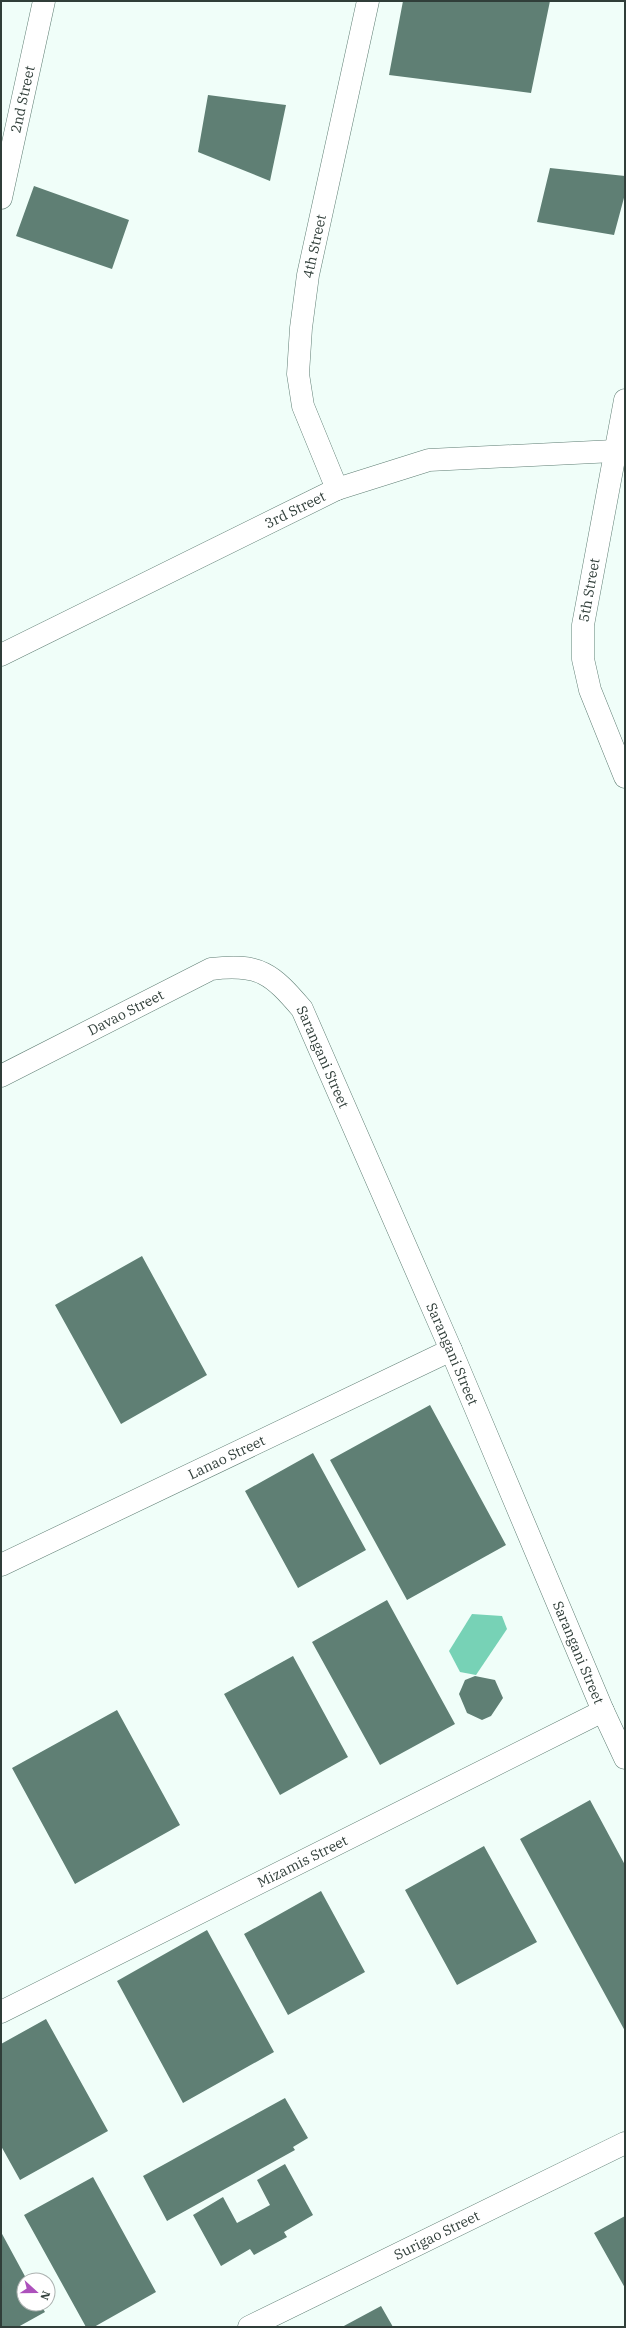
<svg xmlns="http://www.w3.org/2000/svg" width="626" height="2328" font-family="'IBM Plex Serif',serif">
<style>
.water{fill:#77d2b6}
.building{fill:#5f7f74}
.lines{fill:none;stroke-linecap:round;stroke-linejoin:round}
.street-casing{stroke:#5f7e74;stroke-width:23}
.street{stroke:#fff;stroke-width:22}
.labels{text-anchor:middle;stroke-width:4;stroke-linejoin:round;paint-order:stroke}
.street-label{font-size:14px;fill:#303e39;stroke:#fff}
</style>
<rect width="100%" height="100%" fill="#f0fef9"/>
<path class="water" d="M472,1614L502,1616L507,1629L476,1675L460,1672L449,1651Z"/>
<path class="building" d="M403,1H550L531,93L389,75Z
M208,95L286,105L270,181L198,152Z
M550,168L625,176V194L614,235L537,222Z
M34,186L129,220L112,269L16,236Z
M142,1256L207,1375L121,1424L55,1305Z
M430,1405L506,1545L407,1600L330,1460Z
M313,1453L366,1550L298,1588L245,1491Z
M387,1600L455,1724L380,1765L312,1642Z
M293,1656L348,1757L280,1795L224,1694Z
M475,1676L495,1680L503,1698L491,1716L482,1720L467,1713L459,1694L465,1680Z
M117,1710L180,1825L75,1884L12,1768Z
M590,1800L625,1865V2031L520,1839Z
M484,1846L537,1942L457,1985L405,1890Z
M321,1891L365,1972L288,2015L244,1934Z
M207,1930L274,2052L183,2103L117,1981Z
M46,2019L108,2131L20,2180L1,2146V2044Z
M285,2098L308,2138L293,2147L295,2150L167,2221L143,2176Z
M285,2164L313,2215L284,2232L287,2237L254,2255L250,2249L221,2266L193,2215L223,2197L237,2223L270,2205L257,2180Z
M93,2177L156,2292L94,2327H86L24,2215Z
M625,2216V2288L594,2233Z
M1,2232L27,2280H24V2304H40L45,2312L18,2327H1Z
M381,2306L393,2327H342Z"/>
<g class="lines">
<defs>
<g id="street">
<path id="s1" d="M1,198L44,1"/>
<path d="M625,400L583,625V659L590,690L625,777"/>
<path id="s2" d="M337,489L303,406L298,374L301,328L308,275L368,1"/>
<path id="s3" d="M1,655L337,489L429,460L614,451"/>
<path id="s4" d="M1,1076L211,969C260,963 272,974 302,1009L451,1350L603,1711L625,1758"/>
<path id="s5" d="M1,1565L451,1350"/>
<path id="s6" d="M1,2012L603,1711"/>
<path id="s7" d="M249,2327L625,2143"/>
</g>
</defs>
<use href="#street" class="street-casing"/>
<use href="#street" class="street"/>
</g>
<g class="labels">
<g class="street-label">
<text dy="5" stroke="none"><textPath href="#s1" startOffset="101">2nd Street</textPath></text>
<text dy="5" stroke="none"><textPath href="#s2" startOffset="251">4th Street</textPath></text>
<text dy="5" stroke="none"><textPath href="#s3" startOffset="328">3rd Street</textPath></text>
<text transform="translate(589 590) rotate(-80)" y="5">5th Street</text>
<text dy="5" stroke="none"><textPath href="#s4" startOffset="140">Davao Street</textPath></text>
<text dy="5" stroke="none"><textPath href="#s4" startOffset="394">Sarangani Street</textPath></text>
<text dy="5" stroke="none"><textPath href="#s4" startOffset="718">Sarangani Street</textPath></text>
<text dy="5" stroke="none"><textPath href="#s5" startOffset="250">Lanao Street</textPath></text>
<text dy="5" stroke="none"><textPath href="#s4" startOffset="1042">Sarangani Street</textPath></text>
<text dy="5" stroke="none"><textPath href="#s6" startOffset="337">Mizamis Street</textPath></text>
<text dy="5" stroke="none"><textPath href="#s7" startOffset="209">Surigao Street</textPath></text>
</g>
</g>
<rect width="626" height="2328" fill="none" stroke="#303e39" stroke-width="4"/>
<g transform="translate(36 2292) rotate(111)"><circle r="19" fill="#ffffff" stroke="#acb2b0"/>
<path d="M0-3L7 15L0 10L-7 15Z" fill="#ad51bc"/>
<text y="-6" font-size="11" font-weight="bold" text-anchor="middle" fill="#303e39">N</text>
</g>
</svg>
